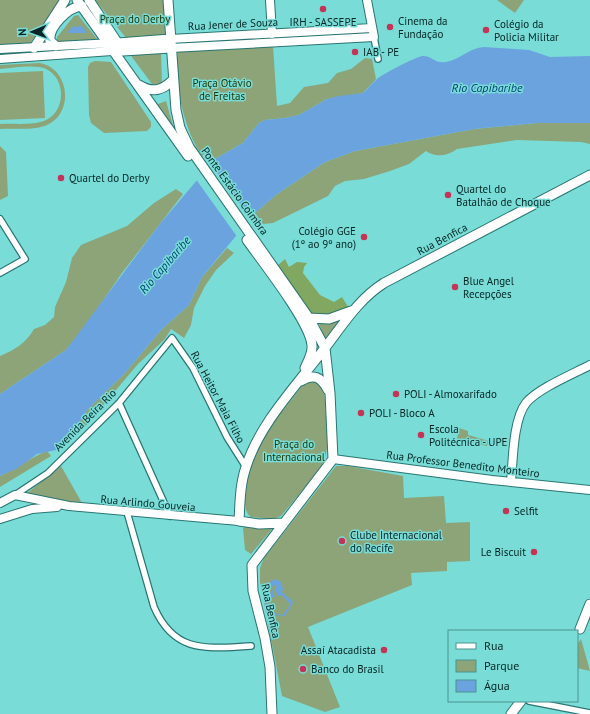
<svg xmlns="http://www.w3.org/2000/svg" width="590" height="714" font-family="'PT Sans',sans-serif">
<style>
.green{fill:#8ca478}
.forest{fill:#82a760}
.water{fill:#6ba3df;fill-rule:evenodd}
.pier{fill:#79dcd7}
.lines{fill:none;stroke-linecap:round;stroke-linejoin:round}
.street-casing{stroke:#287672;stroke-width:8}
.secondary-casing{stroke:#287672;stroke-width:10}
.primary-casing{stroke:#287672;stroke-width:11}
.street{stroke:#fff;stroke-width:5.5}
.secondary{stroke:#fff;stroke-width:8}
.primary{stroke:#fff;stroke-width:9}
.poi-dot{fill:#c43457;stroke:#79dcd7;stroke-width:1.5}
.labels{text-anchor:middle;stroke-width:3;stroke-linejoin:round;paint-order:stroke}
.park-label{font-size:11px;fill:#1f3601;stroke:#79dcd7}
.poi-label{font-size:11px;fill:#052624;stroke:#79dcd7;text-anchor:start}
.street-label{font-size:11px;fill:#052624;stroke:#79dcd7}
.water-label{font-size:12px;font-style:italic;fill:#004177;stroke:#79dcd7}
</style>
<rect width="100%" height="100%" fill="#79dcd7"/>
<path class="green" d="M0,0H64L30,43L0,47Z
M95,0H164L165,36L127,39Z
M497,0H524L515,13Z
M78,15L97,39L57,42V37L74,16Z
M369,29L371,35L278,39V35Z
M270,36V40L179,45V42Z
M273,46L277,106L290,103L304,87L328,83L337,73L351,69L365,58L372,59L376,79L363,93L327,99L299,115L285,118L265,120L259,123L243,143L215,159L207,151L202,156C185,132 173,82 178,52Z
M129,53H161L162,84L159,85L152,84Z
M95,61L111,62L151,122V127L147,131L104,133L91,123L89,115L88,67L90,63Z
M39,63C68,67 75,110 49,124C36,131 15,128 0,129V124C14,123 33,126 46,120C66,111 66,78 46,69C36,64 12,68 0,69V65Z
M43,71L45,118L0,120V73Z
M166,101L176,136L153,103L158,104Z
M536,123H590V144L581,142L517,140L457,149C447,156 436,158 426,151L409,164L390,171L364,179L345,181L335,186L328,196L273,223L263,224L255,213L277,194L325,162L355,151L474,129Z
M0,146L6,152L8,196L0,200Z
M176,189L183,194L122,273L86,325L66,350L0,394V356C16,349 25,344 34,329L45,325L54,317L55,307L66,282L72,258L81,245L127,226L154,203Z
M227,248L234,253L216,270L205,286L194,308L191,325L184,338L171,329L165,339L138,364L83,429L78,424L87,410L124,374L161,330L189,305L202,277Z
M340,319L325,343L319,323Z
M311,379L324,388L328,444L325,458L320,469L281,516L272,519L251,517C245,513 245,505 245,497C244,451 279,417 305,382Z
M459,428L468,431V435L489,441L487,446L457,439Z
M47,451L51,456L0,487V476C16,469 31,457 47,451Z
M61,466L82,503L58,501L26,494Z
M336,466H348L403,476L406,539L404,498L444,496L446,523L470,522V561L447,562V571L411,573L412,585L308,627L340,707L325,712L282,696L260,582V568L264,558Z
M245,527L272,529L251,554L245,550L243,528Z
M581,639L590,671L577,668V645Z"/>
<path class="forest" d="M285,259L289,267L297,262L307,263L304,267L303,273L320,295L334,302L342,297L350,310L315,318L277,266Z"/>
<path class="water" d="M82,26L87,33H67L72,27Z
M484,47L529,50L550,57L590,56V123H536L474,129L355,151L325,162L277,194L255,213L202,277L189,305L161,330L124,374L87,410L78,424L74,437L67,444L56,450L37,454L18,468L0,476V394L66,350L159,225L215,159L243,143L259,123L265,120L285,118L299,115L327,99L339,96L363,93C368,89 371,84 376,80C380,75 416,57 422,56C433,55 435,66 450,61C463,57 470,48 484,47Z
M275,579L281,582L283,589L282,592L293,602L285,616L275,615L273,619H270C269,604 257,605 272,591L270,582ZM273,585L277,586L275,590L278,596L282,595L290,604L283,615L272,613L268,608L267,598L275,597L272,588Z"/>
<path class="pier" d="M209,162L252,220L238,238L195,178Z"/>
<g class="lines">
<defs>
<path id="street" d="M374,37L378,59
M0,219L25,259L0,273
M119,403L170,516
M15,495L48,473L119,403L172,338L193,368L227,437L246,467
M127,512L154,607C175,655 208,648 251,646
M529,701L590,713"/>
<path id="secondary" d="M270,0L272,34
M170,39L372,28
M171,48L374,37L367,0
M0,49L113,43
M0,59L112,51
M333,459L492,480L590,490
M511,481C513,460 513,420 526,403C537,389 573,374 590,365
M0,503L15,495L69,506L239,521
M0,519L32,509L57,507"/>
<path id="primary" d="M77,0L188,156
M89,0L123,51L171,48
M168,0L176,110L180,128L189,147L309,318L325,348L330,393L333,459L252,565L253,591L265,638L270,667L272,714
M118,43L170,39
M56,46L50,41C48,27 68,7 82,6
M34,48L65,0
M139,85C152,93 162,91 173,80
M247,240C262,261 310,322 312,345C313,353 308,361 305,368
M309,318L329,319L351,311
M301,381C314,373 321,377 328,390
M284,523L259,524L239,521C240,503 240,484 246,467C259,425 295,387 321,353C341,328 357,300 384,283L590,175
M580,629L590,604
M511,714L521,701"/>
</defs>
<use href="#street" class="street-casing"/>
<use href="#secondary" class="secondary-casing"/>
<use href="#primary" class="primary-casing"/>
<use href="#street" class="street"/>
<use href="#secondary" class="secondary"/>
<use href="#primary" class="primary"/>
</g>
<g class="poi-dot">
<circle cx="323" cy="9" r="4"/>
<circle cx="390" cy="27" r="4"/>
<circle cx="486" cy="30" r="4"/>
<circle cx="355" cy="52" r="4"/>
<circle cx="61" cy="178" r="4"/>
<circle cx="448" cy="195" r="4"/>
<circle cx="364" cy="237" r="4"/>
<circle cx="455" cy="287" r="4"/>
<circle cx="396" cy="394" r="4"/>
<circle cx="361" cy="413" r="4"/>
<circle cx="421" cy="435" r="4"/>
<circle cx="506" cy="511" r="4"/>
<circle cx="342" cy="541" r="4"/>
<circle cx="534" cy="552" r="4"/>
<circle cx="384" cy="650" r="4"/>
<circle cx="303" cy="669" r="4"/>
</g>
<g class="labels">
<g class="park-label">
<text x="135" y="23">Praça do Derby</text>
<text x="222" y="87">Praça Otávio<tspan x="222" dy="13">de Freitas</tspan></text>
<text x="294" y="448">Praça do<tspan x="294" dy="13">Internacional</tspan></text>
</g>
<g class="poi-label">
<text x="398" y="25">Cinema da<tspan x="398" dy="13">Fundação</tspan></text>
<text x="323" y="26" text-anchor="middle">IRH - SASSEPE</text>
<text x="494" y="28">Colégio da<tspan x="494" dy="13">Policia Militar</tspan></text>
<text x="363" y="56">IAB - PE</text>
<text x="69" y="182">Quartel do Derby</text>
<text x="456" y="193">Quartel do<tspan x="456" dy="13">Batalhão de Choque</tspan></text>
<text x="356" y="235" text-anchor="end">Colégio GGE<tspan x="356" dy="13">(1º ao 9º ano)</tspan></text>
<text x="463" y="285">Blue Angel<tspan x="463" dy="13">Recepções</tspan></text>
<text x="404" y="398">POLI - Almoxarifado</text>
<text x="369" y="417">POLI - Bloco A</text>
<text x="429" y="433">Escola<tspan x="429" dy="13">Politécnica - UPE</tspan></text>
<text x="514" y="515">Selfit</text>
<text x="350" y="539">Clube Internacional<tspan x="350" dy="13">do Recife</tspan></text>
<text x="526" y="556" text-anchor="end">Le Biscuit</text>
<text x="376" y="654" text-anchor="end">Assaí Atacadista</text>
<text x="311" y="673">Banco do Brasil</text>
</g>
<g class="street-label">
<text transform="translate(233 24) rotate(-3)" y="4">Rua Jener de Souza</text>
<text transform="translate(235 191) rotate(54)" y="4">Ponte Estácio Coimbra</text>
<text transform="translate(442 239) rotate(-28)" y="4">Rua Benfica</text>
<text transform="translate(218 397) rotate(62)" y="4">Rua Heitor Maia Filho</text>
<text transform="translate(85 420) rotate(-45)" y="4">Avenida Beira Rio</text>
<text transform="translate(463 464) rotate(7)" y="4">Rua Professor Benedito Monteiro</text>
<text transform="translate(148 503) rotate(5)" y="4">Rua Arlindo Gouveia</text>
<text transform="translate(271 611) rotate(78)" y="4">Rua Benfica</text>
</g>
<g class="water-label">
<text x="487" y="92">Rio Capibaribe</text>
<text transform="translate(165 265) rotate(-49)" y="4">Rio Capibaribe</text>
</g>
</g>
<rect x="448" y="630" width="130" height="72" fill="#79dcd7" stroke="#4b938f"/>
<rect x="456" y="643" width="20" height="6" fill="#ffffff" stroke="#4b938f"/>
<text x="484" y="650" font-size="12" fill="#052624">Rua</text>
<rect x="456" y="660" width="20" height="12" fill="#8ca478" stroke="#4b938f"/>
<text x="484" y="670" font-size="12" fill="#052624">Parque</text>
<rect x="456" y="680" width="20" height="12" fill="#6ba3df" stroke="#4b938f"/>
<text x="484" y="690" font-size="12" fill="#052624">Água</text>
<g transform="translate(32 32) rotate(268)" stroke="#79dcd7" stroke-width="3" paint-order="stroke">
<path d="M0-3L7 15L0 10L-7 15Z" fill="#052624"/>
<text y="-6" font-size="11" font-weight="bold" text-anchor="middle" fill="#052624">N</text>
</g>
</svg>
